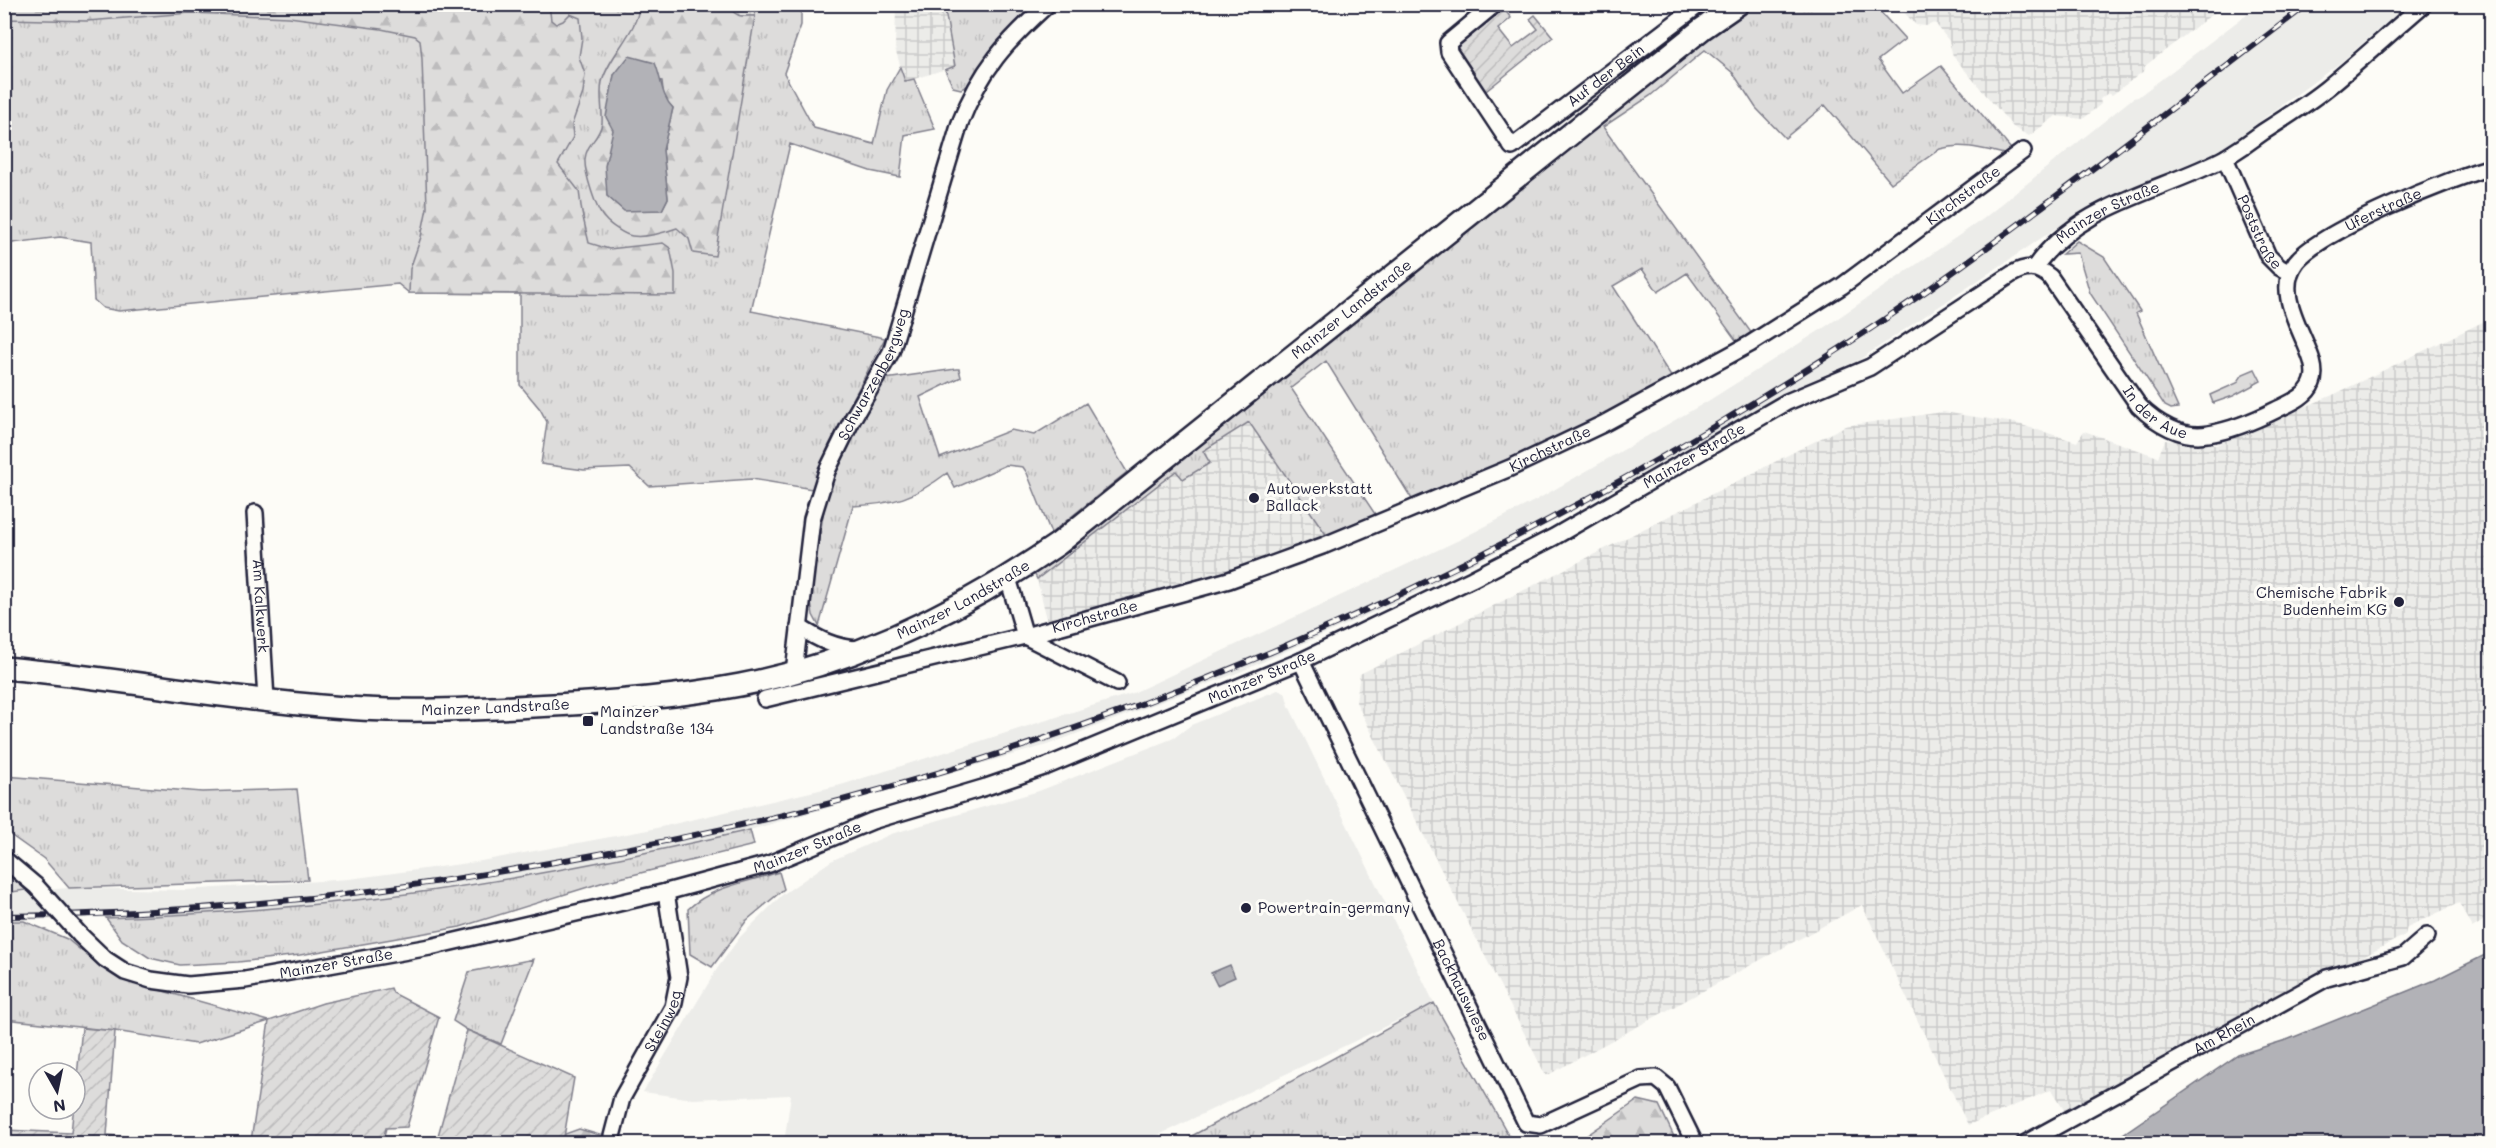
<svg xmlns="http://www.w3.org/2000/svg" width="2496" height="1148" font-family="Mali,sans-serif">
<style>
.built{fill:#ecece9}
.industrial{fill:url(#industrial-grid)}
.grass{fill:url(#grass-tufts);stroke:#807f8b;stroke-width:1.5}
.forest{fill:url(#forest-firs);stroke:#807f8b;stroke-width:1.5;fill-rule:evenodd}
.garden{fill:url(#garden-furrows);stroke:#807f8b;stroke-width:1.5}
.water{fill:#b2b2b7;stroke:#787885;stroke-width:1.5}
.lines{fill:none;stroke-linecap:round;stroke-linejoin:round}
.street-casing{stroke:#22223b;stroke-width:20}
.secondary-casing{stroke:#22223b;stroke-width:26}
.street{stroke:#fdfcf7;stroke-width:15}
.secondary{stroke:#fdfcf7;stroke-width:21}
.rail-casing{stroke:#22223b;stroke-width:6}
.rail{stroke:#fdfcf7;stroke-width:4;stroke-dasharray:11;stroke-linecap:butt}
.street-bridge-casing{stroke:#22223b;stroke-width:20;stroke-linecap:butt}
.street-bridge{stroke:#fdfcf7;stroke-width:15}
.poi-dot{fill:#22223b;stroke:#fdfcf7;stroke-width:2}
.labels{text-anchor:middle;stroke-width:6;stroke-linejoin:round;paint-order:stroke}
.street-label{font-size:15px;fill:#22223b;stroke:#fdfcf7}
.poi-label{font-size:15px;fill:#22223b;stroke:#fdfcf7;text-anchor:start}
</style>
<defs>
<pattern id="industrial-grid" width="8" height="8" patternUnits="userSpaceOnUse" patternTransform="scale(1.5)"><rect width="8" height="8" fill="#ecece9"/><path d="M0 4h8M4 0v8" fill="none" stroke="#cacac9"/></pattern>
<pattern id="grass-tufts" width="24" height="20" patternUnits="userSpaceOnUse" patternTransform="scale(1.5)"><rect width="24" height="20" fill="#dddcdb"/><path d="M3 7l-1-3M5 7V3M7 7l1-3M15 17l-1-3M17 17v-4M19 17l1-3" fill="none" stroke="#bdbcbd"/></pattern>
<pattern id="forest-firs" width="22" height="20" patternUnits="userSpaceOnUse" patternTransform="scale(1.5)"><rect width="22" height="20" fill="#dddcdb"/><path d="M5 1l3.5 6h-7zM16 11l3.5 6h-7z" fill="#bdbcbd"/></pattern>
<pattern id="garden-furrows" width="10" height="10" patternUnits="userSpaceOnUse" patternTransform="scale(1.5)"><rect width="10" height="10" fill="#dddcdb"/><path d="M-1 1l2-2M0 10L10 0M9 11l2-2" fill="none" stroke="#bdbcbd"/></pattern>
</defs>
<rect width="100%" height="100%" fill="#fdfcf7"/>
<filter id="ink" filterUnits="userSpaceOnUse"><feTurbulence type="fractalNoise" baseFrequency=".0167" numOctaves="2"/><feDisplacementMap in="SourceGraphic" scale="12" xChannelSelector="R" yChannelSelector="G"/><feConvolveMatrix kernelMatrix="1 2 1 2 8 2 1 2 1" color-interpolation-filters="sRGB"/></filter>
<g filter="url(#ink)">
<path class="built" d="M2259,5H2407L2341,62L2219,151L2094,203L1859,360L1784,392L1631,480L1470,566L1394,603L1242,671L1047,745L750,830L655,852L558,871L349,901L197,914L5,921L4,893L69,888L186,890L349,879L476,862L648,830L841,785L1133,693L1459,540L1538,499L1708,401L1822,329L1983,219L2133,98L2138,97Z
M1278,690L1285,692L1289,706L1434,1003L1142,1143H784L791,1095L693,1099L643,1092L717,969L740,937L782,895L831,861L891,834L1039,791L1174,738L1191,725Z"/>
<path class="industrial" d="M662,5H754L755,16L664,10Z
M896,5H944L955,66L905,82L895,48Z
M1897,5H2224L2145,66V70L2112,95L2108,93L2100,99L2101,104L2083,119L2056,116L2029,136L2013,127L1953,56L1949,41L1935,23L1926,26L1916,25Z
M2491,318V916L2472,928L2459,903L2407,927L2405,935L2066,1113L2051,1090L1968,1125L1862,905L1546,1076L1356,702L1360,674L1845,426L1943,412L2015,423L2077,442L2084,431L2158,457L2165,440L2216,445L2335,394Z
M1249,422L1327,536L1210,578L1047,619L1037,579L1176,471L1210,463L1203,451Z"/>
<path class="grass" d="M662,4L664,10L730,7C736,18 743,16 755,16L754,5H801V25L784,73L814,128L874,144L887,90L900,67L905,81L914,79L935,129L905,135L900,177L870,171L790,144L751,311L885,338L829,445L812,489L752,479L649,486L630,468L584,470L541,464L547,422L540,409L520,385V294L409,293L398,284L119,311L103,308L94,300L91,242L60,237L5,244L4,5Z
M944,5H1042L992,52L967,86L961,89L953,87L945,70L955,66Z
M1750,5H1874L1905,39L1878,60L1902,93L1941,66L2011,149L2008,155C1986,150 1963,142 1940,149L1891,183L1825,105L1785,138L1756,108L1733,73L1705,50L1650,96L1603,127L1755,338L1738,343L1687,273L1658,292L1642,269L1613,286L1672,378L1598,422L1415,504L1326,361L1291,388L1379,520L1327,536L1249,422L1203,451L1210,463L1183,479L1176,471L1037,579L1033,571Z
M2077,241L2104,257L2140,311L2136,313L2178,408L2171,409L2165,406L2090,293L2078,253L2062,254Z
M956,369H959L961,377L920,397L940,458L1011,430L1034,435L1086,403L1127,472L1051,533L1027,473L1023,467L1006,465L955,488L947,473C914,498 894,504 853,506L819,626L813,615L810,597L825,503L843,453L885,379Z
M2255,369L2261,381L2233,396L2213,403L2210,395L2237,383L2243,374Z
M5,776L202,792L297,789L308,880L69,888L44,859L5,831Z
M750,830L754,845L604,882L460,927L300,955L238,962L180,965L150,958L122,940L106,918C187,915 267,910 347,901C483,887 617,860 750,830Z
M4,869L26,890L5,893Z
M779,872L784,889L747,920L712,967L690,954L688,909C713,886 748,882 779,872Z
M5,921H24L67,939L101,967L124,980L269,1021L196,1044L115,1031L5,1019Z
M534,959L501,1044L467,1030L453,1021L469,972Z
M1434,1003L1513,1143H1179Z"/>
<path class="forest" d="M5,4H525L538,8L549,4L551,20L556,24L563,21L570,14L580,18L582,38L579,57L585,74L583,93L572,124L573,137L558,164L579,191L582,213L589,243L609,249L663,243L670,248L675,273V295L409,293L410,269L421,237L427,208L422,59L420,40L415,36L381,29L289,17L190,13L87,21L5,19Z
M639,5H662L664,10L730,7C736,18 743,16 755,16L715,256L693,253L689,239L677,228C663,233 646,238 632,236C625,235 610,225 605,219C596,211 584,171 585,159C587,142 599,140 602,123C603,110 599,95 602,82C609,55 639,30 639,5ZM614,75L662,81L664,99L673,108L663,150L668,198L662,210H624L607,196L613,130L611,95Z
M1638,1100L1659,1105L1677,1143H1576Z
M579,1129L603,1136L600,1143L563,1144L565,1134Z"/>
<path class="garden" d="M1504,9L1511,18L1498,29L1513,48L1538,29L1530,19L1535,15L1553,37L1486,91L1457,47Z
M391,988L393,993L439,1017L407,1127L386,1128L382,1143L264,1144L251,1141L269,1021L323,1003Z
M82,1028L115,1031L107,1135L193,1143H5V1130L71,1133Z
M467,1030L574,1078L563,1143H436Z"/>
<path class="water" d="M629,56L655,63C662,80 661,96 673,108L663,150L668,198L662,210L624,211L607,196L605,166L613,130L606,117L614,75Z
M2491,952V1143H2110L2238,1055L2289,1039L2435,980Z
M1230,965L1235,977L1217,985L1211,973Z"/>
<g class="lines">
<defs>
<g id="street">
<path id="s1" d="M1495,4L1448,43L1449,52L1512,147L1700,4"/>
<path id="s2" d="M2225,158L2268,256L2279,267L2290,273"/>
<path id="s3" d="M2034,268C2078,204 2160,192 2225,158C2238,150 2251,141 2263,132C2285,118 2307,104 2327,88C2360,61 2391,32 2424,4"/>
<path id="s4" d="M255,513L266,700"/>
<path d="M1008,578L1025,636L1117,683"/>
<path d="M799,627C818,639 835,648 858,649"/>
<path id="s5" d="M1301,661L1526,1123L1541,1125L1641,1079L1656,1078L1667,1087L1695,1144"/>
<path id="s6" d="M794,672L812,519L827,471L852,420L891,352L960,123C981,69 1006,42 1048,4"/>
<path id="s7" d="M765,699L1025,636L1229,580L1325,545L1510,468L1603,424L1750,344L1842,286L2023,151"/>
<path d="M4,859L36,886"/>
<path id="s8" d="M80,935L105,959L125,972L151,980L188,985L245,980L430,947L666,892L769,864L872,821L986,787L1047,766L1301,661L1472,579L1554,537L1787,402L1870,367L2012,274C2026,266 2037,266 2050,277L2139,406C2156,423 2182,439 2208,434C2233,430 2254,421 2276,410C2288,404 2307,397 2312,383C2325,354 2267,301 2296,262C2318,232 2453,177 2492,167"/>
<path id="s9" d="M610,1144L622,1098L673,1007L679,977L666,892"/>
<path id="s10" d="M2024,1144L2327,978L2403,957L2427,936"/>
</g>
<g id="secondary">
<path id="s11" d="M4,668C110,677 214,697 320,706C391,713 462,710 533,706C602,703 672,698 740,685C856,663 962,610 1058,544L1702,29L1738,4"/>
</g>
</defs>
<use href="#street" class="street-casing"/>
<use href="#secondary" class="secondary-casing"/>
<use href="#street" class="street"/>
<use href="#secondary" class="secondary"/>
<defs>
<path id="rail" d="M4,916C191,915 377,895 560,861C639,847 718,831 796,812C1120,731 1433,595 1718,424C1798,376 1878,326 1953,272C2073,186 2190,94 2308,4"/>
</defs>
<use href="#rail" class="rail-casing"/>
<use href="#rail" class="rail"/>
<defs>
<path id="street-bridge" d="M36,886L80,935"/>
</defs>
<use href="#street-bridge" class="street-bridge-casing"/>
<use href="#street-bridge" class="street-bridge"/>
</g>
</g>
<g class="poi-dot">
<circle cx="1254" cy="498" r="6"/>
<circle cx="2399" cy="602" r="6"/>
<rect x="582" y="715" width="12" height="12" rx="3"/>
<circle cx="1246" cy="908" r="6"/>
</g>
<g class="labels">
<g class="street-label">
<text dy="5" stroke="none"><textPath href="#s1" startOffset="302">Auf der Bein</textPath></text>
<text dy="5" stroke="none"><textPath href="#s7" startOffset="1312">Kirchstraße</textPath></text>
<text dy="5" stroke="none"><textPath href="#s8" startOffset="2722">Uferstraße</textPath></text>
<text dy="5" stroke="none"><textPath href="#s3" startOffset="94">Mainzer Straße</textPath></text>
<text dy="5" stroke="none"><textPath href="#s2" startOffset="82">Poststraße</textPath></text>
<text dy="5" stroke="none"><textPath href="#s11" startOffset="1466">Mainzer Landstraße</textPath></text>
<text dy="5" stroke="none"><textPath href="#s6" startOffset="312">Schwarzenbergweg</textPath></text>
<text dy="5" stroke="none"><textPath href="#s8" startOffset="2313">In der Aue</textPath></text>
<text dy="5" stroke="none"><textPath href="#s7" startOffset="826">Kirchstraße</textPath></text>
<text dy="5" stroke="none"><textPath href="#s8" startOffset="1731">Mainzer Straße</textPath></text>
<text dy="5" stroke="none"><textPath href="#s11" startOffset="980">Mainzer Landstraße</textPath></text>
<text dy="5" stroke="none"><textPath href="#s4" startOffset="93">Am Kalkwerk</textPath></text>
<text dy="5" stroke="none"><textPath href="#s7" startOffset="340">Kirchstraße</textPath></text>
<text dy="5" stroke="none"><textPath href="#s8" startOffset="1245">Mainzer Straße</textPath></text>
<text dy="5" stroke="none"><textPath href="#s11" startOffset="494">Mainzer Landstraße</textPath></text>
<text dy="5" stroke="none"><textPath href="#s8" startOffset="759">Mainzer Straße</textPath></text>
<text dy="5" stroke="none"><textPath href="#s8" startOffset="273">Mainzer Straße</textPath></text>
<text dy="5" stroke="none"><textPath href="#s5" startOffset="366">Backhauswiese</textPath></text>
<text dy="5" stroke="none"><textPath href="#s9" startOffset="135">Steinweg</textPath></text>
<text dy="5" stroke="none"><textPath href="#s10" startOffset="228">Am Rhein</textPath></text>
</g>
<g class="poi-label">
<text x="1266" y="494">Autowerkstatt<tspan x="1266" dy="17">Ballack</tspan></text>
<text x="2387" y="598" text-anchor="end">Chemische Fabrik<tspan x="2387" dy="17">Budenheim KG</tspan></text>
<text x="600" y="717">Mainzer<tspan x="600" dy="17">Landstraße 134</tspan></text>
<text x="1258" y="913">Powertrain-germany</text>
</g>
</g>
<rect width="2496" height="1148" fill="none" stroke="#fdfcf7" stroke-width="24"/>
<rect x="12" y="12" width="2472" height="1124" fill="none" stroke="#22223b" stroke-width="2" filter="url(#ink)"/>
<g transform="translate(57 1091) rotate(171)"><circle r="28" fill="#fdfcf7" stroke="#a5a5ac" stroke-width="1.5"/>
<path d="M0-4.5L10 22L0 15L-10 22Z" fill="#22223b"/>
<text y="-9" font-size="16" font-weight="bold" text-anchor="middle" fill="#22223b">N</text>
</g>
</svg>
